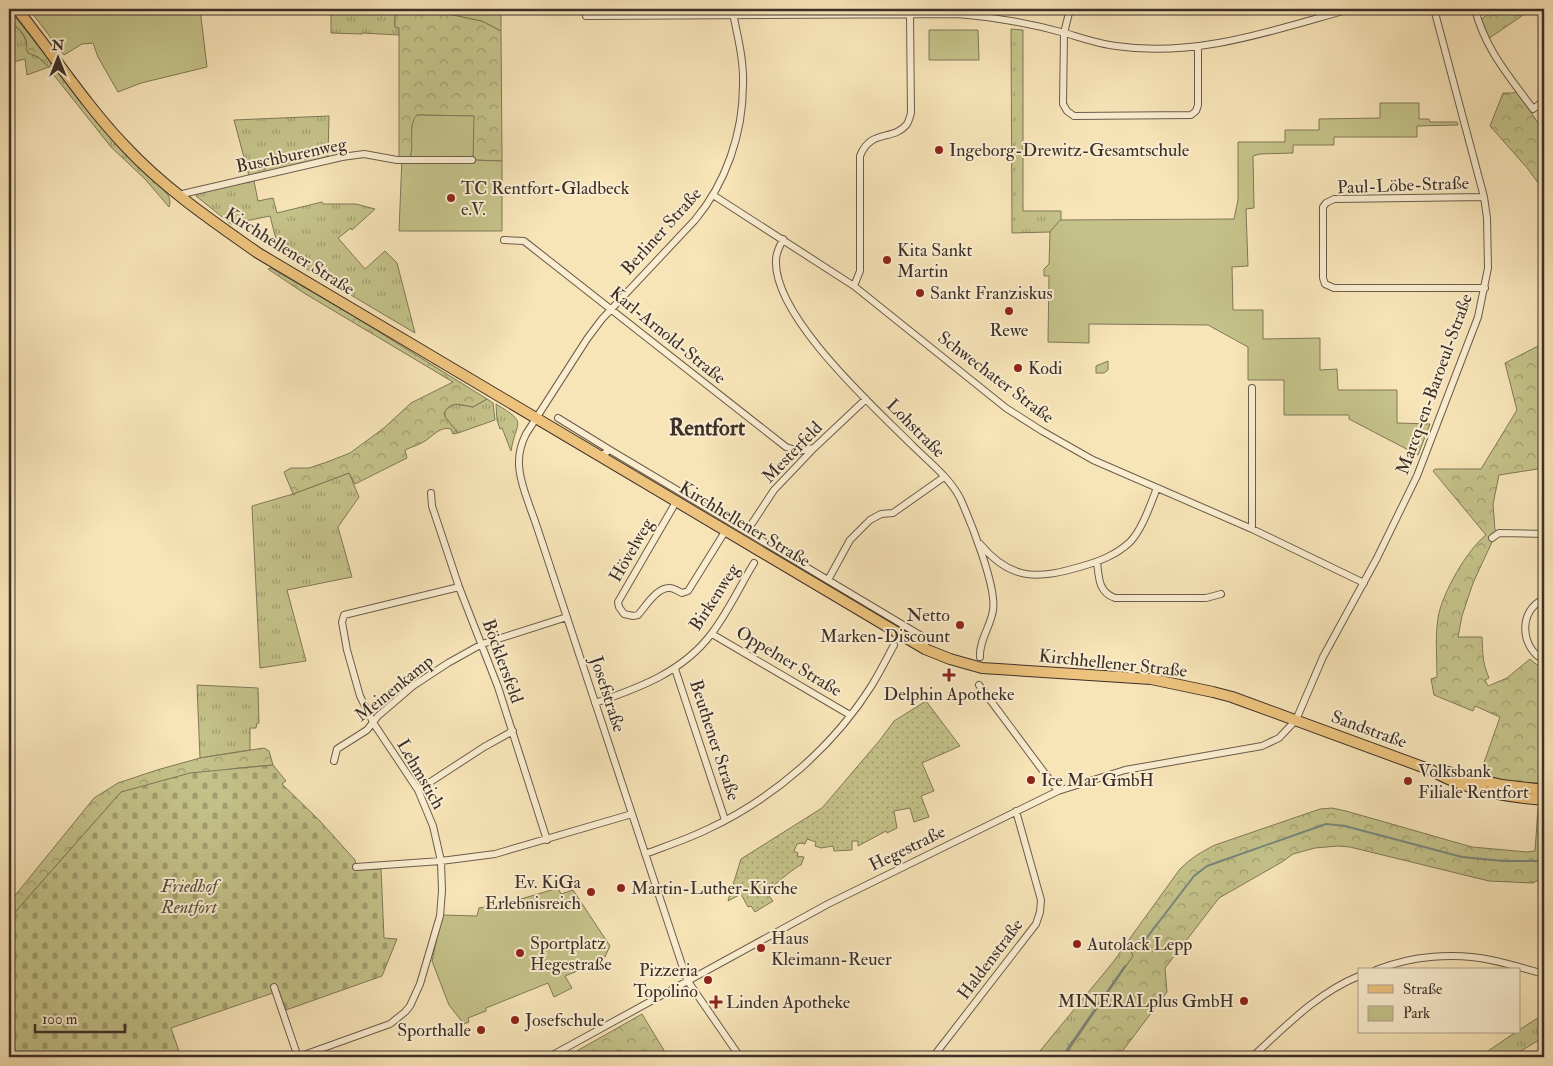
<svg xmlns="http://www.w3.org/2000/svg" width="1553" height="1066" font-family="'IM FELL Double Pica',serif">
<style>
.grass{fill:url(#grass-tufts);stroke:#807859}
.forest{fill:url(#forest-crowns);stroke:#807859}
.cemetery{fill:url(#cemetery-stones);stroke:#807859}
.park{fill:#c4c289;stroke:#807859}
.garden{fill:url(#garden-dots);stroke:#807859}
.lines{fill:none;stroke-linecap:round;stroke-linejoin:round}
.stream{stroke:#77857d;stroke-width:2}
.minor-casing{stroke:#6b5c4c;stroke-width:8}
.primary-casing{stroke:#3c2f29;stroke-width:12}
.minor{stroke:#faedd0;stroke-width:6}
.primary{stroke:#ecc27c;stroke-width:10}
.poi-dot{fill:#8f2418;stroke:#faedd0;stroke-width:2}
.labels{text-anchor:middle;stroke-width:4;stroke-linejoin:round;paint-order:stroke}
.poi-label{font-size:18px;fill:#3c2f29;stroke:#faedd0;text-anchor:start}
.street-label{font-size:18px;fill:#3c2f29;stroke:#faedd0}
.park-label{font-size:18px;font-style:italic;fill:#574c3c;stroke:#faedd0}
.district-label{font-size:22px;font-weight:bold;fill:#3c2f29;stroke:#faedd0}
</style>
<defs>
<pattern id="grass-tufts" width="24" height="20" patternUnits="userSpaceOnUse" patternTransform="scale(1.25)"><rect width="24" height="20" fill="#c4c289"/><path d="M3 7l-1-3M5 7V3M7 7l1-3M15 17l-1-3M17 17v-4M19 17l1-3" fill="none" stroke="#a09e70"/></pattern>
<pattern id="forest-crowns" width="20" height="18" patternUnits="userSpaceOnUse" patternTransform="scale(1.25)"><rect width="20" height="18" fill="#c4c289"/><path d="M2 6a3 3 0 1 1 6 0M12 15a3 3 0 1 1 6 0" fill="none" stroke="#a09e70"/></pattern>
<pattern id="cemetery-stones" width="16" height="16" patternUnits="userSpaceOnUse" patternTransform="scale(1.25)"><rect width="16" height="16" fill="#c4c289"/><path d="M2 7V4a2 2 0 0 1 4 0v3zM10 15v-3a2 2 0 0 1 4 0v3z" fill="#a09e70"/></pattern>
<pattern id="garden-dots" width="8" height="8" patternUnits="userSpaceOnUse" patternTransform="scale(1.25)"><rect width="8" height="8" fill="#c4c289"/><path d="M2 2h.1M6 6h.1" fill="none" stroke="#a09e70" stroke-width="1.8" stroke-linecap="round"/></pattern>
</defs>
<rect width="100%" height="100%" fill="#f7e4b7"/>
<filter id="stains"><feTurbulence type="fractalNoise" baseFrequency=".004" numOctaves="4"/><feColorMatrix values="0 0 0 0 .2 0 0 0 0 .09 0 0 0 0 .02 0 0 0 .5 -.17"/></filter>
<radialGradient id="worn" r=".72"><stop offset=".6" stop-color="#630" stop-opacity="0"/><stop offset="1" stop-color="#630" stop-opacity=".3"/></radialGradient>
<path class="grass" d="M331,9H395V27L399,28V35L362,33V34L331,33Z
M9,20C22,32 26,35 28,53L38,57L49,67L27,75L25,59L13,62L9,55Z
M1011,29L1023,30V211H1061V220L1050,232L1012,233Z
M54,71L57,72C89,109 120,149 155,182C163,190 173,195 169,207L145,179L111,147L53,74L51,72Z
M329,116L328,157L249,176L234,120Z
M254,181L258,201L273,198L277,213L322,202L323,204H356L375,209L352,230L351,228L338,238L365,269L385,251L397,263L415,333L273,249L277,243L270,216L231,224L196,196L198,192Z
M487,399L493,403L495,420L458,433L445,417V410L455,404L473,407Z
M496,404C529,424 516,420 511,451L502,428L500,429L497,420Z
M349,473L359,497L338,527L352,577L287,590L306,661L260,668L252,506L293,494Z
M197,685L258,688L259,723H257L256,728H250V750L200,758Z
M1128,941L1133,956L1064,1057H1035L1114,961Z
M1544,1014V1037L1511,1057H1479L1516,1032H1519V1030Z"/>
<path class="forest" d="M9,9L50,61L51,66L49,67L38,57L28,53L26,50C30,37 18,28 9,20Z
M395,9H425L482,21L501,31L502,161L473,160V116L417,115L412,126L413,145L410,158L399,157V28L395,27Z
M1496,9H1532L1488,39L1480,20Z
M1517,91L1544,132V191L1528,169L1490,126L1503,93H1513Z
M271,268L355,317L487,399L473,407C461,405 451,400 444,413L445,417L458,433L453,434L451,429C440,426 433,436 425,441C419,445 411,447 405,450L407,458L355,484L349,473L293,494L284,472L291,468H309L327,462L350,453L384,428L411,403L453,382L304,293L268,269Z
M1544,343V468L1499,475L1493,504L1495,530L1501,535L1492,542L1473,583L1462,616L1458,637H1482C1483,655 1482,661 1489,678L1485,680L1488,686L1507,678L1530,659L1536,664L1544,668V783L1509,782L1480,774L1500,717L1475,706L1473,711L1434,695L1431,679L1437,677C1437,659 1435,636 1438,618C1442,593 1467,550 1486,535L1433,471L1435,469H1481L1517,410L1505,363Z
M264,748L269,751L273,765L238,768L121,792L9,919V903L94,798L118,783L157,770L200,758Z
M1332,808L1346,811L1472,847L1527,852L1535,851L1538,808H1544V877L1533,883L1489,881L1350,847L1338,846L1315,848L1293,854L1282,862L1219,898L1165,968L1167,992L1118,1057H1064L1133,956L1128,941L1180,869C1191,858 1201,852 1215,845L1320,809Z
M642,1014L665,1052L654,1057H578L575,1052Z"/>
<path class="cemetery" d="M273,765L286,781L282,784L319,820L355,860L357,870L381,869L384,938L397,939L382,976L286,1010L279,991L171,1028L181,1057H16L9,1043V919L121,792L190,773Z"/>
<path class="park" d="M29,9H200L207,67L141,83L118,92L98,57L93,43L82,44L64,55Z
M425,9H501V31L482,21Z
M648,9H718L712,11L648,12Z
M929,30H978L979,60H929Z
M1380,103H1419V119H1429L1430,122H1457L1458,125L1417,126V137H1334V145H1293V153L1260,154L1253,156L1254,208L1246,209L1248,266L1232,267L1233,310H1263V339L1320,338V370L1337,369L1338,390H1397V423L1430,424L1418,455L1349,419V415H1284V380H1248V347L1208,325L1089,324V343L1048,342L1049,276H1044V269L1049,264L1050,232L1060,220L1234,219L1238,200V142H1285V130H1319V119L1380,118Z
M417,115L474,116L473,160L502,161V231H399L402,157L410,158C415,144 407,125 417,115Z
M1108,361V370L1104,373H1096V366Z
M558,888L561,894L573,890L610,946L603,961L565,976L572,988L554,997L548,983L486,1008V1011L468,1018L469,1022L464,1024L449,1005L432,961L442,915L477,916L479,908L504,904Z"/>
<path class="garden" d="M926,701L960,746L922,763L934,791L921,796L929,817L914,822L910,808L894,811L897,828L887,833L886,831L858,846V841H852V850L834,851L833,846L821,848L815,846L816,842L807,839L805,844L801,843L797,844L794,851L798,853L797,856L804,857L801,865C796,866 772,887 766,892L773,901L755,912L751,906L748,907L741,894L728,901L741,859L822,808L880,740L894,721Z"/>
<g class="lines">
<path class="stream" d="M1145,940L1194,876L1207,866L1326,824L1345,826L1462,857L1503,861H1539L1544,859
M1062,1057L1125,966"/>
<defs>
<path id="minor" d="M732,9C737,33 744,60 743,85C743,133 726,183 695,220L602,319L587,339L526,434C522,442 519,451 519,461C518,480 532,511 538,530L687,980L740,1057
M1070,9L1064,33L1063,104L1067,111L1074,116L1191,115L1196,111L1198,105V47
M1475,9C1485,49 1509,76 1533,109L1544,101
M586,16L957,14C993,17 1029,23 1065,33C1082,38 1099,44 1116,46C1196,58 1274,30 1350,9
M178,195L342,157L364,154L397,160H472
M713,195L854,286L1006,408L1042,431L1093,460L1252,529L1364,583
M1484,197L1334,199L1326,203L1323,207V278L1325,284L1334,288H1485
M783,239C780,246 776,252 776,260C773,316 874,407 912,445C928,461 949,477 960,498C970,520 997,587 993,610C991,626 979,640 980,657
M504,240L524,241L786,447L798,451L814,448
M854,286L860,271V156C871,128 893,142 907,124C909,121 910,116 911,113L910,14
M1252,388V529
M558,418L610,450
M600,456L610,450L925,638V649
M431,493L432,506L459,587L498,687L547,840
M676,502L618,602L619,607L624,614L633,616L638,615C646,606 657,587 670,588C673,588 678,591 682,593L688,591L726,530
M747,531L774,490L814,448L866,399
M1492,538L1499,533L1544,534
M980,544C1012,582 1039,579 1083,566C1100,561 1116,555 1130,542C1143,528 1150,505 1157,488
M1097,562C1099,577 1098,592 1115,598H1206L1221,594
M828,580L850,540L870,520L881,514L893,513L944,477
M1544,599C1518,610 1520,648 1544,660
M712,634L850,715
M675,669L725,820
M979,685L1058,791
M595,703C639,688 683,672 712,633C728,612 740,586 754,563
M334,761L337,749L367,730L378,716L413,686L448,663L482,644L567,617
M418,790L484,747L513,731
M645,854C666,846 688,839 708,829C774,798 833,747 872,685C880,672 887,658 894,645
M356,867L441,861L495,854L632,814
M1376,970C1411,956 1454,952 1491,960C1509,964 1527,969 1544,974
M274,987L298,1057
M298,1057L390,1024L405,1012L410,1006L420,984L440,916L442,891L441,861L433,826L418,790L374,724L360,696L347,650L342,622L344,615L459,587
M549,1057L828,904L1058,791L1125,770L1262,746L1279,738L1296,720L1323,657L1377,558L1417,476L1478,317L1488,268L1487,218L1484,197L1434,9
M933,1057L1036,924L1040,912L1041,900L1016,811
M1252,1057C1285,1027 1317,993 1359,976"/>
<path id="primary" d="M17,9C53,54 85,104 125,146C164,188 211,220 258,253L925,649L950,659L982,668L1151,679L1213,692L1232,697L1431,770C1464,790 1506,797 1544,800
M1444,771L1502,785L1544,790"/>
</defs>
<use href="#minor" class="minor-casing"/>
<use href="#primary" class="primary-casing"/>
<use href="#minor" class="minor"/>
<use href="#primary" class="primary"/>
</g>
<g class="poi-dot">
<circle cx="939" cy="150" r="5"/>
<circle cx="451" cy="198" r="5"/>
<circle cx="887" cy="260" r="5"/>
<circle cx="920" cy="293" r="5"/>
<circle cx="1009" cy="311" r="5"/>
<circle cx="1018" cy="368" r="5"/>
<circle cx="960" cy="625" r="5"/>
<path d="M946.5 667.5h5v5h5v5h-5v5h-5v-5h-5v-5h5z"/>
<circle cx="1031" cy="780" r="5"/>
<circle cx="1408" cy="781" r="5"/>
<circle cx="621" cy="888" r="5"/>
<circle cx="591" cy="892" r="5"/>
<circle cx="1077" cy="944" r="5"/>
<circle cx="761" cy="948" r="5"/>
<circle cx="520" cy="953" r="5"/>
<circle cx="708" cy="980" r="5"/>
<circle cx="1244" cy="1001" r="5"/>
<path d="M713.5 994.5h5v5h5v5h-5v5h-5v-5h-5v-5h5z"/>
<circle cx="515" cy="1020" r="5"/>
<circle cx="481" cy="1030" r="5"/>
</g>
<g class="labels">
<g class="poi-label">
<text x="949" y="156">Ingeborg-Drewitz-Gesamtschule</text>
<text x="461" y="194">TC Rentfort-Gladbeck<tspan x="461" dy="21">e.V.</tspan></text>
<text x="897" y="256">Kita Sankt<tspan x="897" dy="21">Martin</tspan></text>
<text x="930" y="299">Sankt Franziskus</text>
<text x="1009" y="336" text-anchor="middle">Rewe</text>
<text x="1028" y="374">Kodi</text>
<text x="950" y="621" text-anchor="end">Netto<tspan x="950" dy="21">Marken-Discount</tspan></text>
<text x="949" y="700" text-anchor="middle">Delphin Apotheke</text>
<text x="1418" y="777">Volksbank<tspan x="1418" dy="21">Filiale Rentfort</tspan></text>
<text x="1041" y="786">Ice Mar GmbH</text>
<text x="581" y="888" text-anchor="end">Ev. KiGa<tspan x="581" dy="21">Erlebnisreich</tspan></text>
<text x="631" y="894">Martin-Luther-Kirche</text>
<text x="771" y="944">Haus<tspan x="771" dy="21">Kleimann-Reuer</tspan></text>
<text x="530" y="949">Sportplatz<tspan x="530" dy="21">Hegestraße</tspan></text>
<text x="1087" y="950">Autolack Lepp</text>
<text x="698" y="976" text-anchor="end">Pizzeria<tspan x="698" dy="21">Topolino</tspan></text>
<text x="1234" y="1007" text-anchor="end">MINERALplus GmbH</text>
<text x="726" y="1008">Linden Apotheke</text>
<text x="525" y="1026">Josefschule</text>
<text x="471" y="1036" text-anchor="end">Sporthalle</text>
</g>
<g class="street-label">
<text transform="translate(291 155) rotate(-12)" y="6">Buschburenweg</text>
<text transform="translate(1403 185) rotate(-2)" y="6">Paul-Löbe-Straße</text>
<text transform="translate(661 231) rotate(-48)" y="6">Berliner Straße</text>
<text transform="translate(290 251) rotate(32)" y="6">Kirchhellener Straße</text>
<text transform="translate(668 335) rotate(39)" y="6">Karl-Arnold-Straße</text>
<text transform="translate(996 377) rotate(37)" y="6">Schwechater Straße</text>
<text transform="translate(1434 384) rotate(-70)" y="6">Marcq-en-Baroeul-Straße</text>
<text transform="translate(916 428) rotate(45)" y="6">Lohstraße</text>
<text transform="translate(792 452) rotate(-46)" y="6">Mesterfeld</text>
<text transform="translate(745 524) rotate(31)" y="6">Kirchhellener Straße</text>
<text transform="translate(631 550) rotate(-60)" y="6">Hövelweg</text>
<text transform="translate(714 597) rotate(-57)" y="6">Birkenweg</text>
<text transform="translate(503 661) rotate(70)" y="6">Böcklersfeld</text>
<text transform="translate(789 661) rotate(31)" y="6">Oppelner Straße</text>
<text transform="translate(1113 663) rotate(6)" y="6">Kirchhellener Straße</text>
<text transform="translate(394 688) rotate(-39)" y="6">Meinenkamp</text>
<text transform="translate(608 694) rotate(72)" y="6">Josefstraße</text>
<text transform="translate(1369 729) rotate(20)" y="6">Sandstraße</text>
<text transform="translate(715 740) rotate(72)" y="6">Beuthener Straße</text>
<text transform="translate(421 774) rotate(60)" y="6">Lehmstich</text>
<text transform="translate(907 848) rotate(-26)" y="6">Hegestraße</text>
<text transform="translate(990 959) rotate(-53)" y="6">Haldenstraße</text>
</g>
<g class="park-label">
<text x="189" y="892">Friedhof<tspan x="189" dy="21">Rentfort</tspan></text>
</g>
<g class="district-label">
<text x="707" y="435">Rentfort</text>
</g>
</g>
<rect width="1553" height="1066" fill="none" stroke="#f7e4b7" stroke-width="30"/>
<rect x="10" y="10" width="1533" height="1046" fill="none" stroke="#3c2f29" stroke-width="2.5"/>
<rect x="15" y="15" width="1523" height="1036" fill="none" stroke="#3c2f29"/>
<rect x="1358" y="968" width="162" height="65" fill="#faedd0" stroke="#aea18d"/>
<rect x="1368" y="985" width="25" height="8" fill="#ecc27c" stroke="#aea18d"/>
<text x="1403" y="994" font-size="15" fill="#3c2f29">Straße</text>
<rect x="1368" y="1006" width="25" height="15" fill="#c4c289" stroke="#aea18d"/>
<text x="1403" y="1018" font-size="15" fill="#3c2f29">Park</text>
<g transform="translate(58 58)" stroke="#faedd0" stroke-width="4" paint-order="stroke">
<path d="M0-4L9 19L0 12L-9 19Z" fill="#3c2f29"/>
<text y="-8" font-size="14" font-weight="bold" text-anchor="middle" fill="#3c2f29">N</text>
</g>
<path d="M35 1024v8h90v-8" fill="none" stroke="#3c2f29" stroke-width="2.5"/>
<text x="42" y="1024" font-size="15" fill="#3c2f29" stroke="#faedd0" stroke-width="4" paint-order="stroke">100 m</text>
<rect width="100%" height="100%" filter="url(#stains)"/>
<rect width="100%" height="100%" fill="url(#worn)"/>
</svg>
